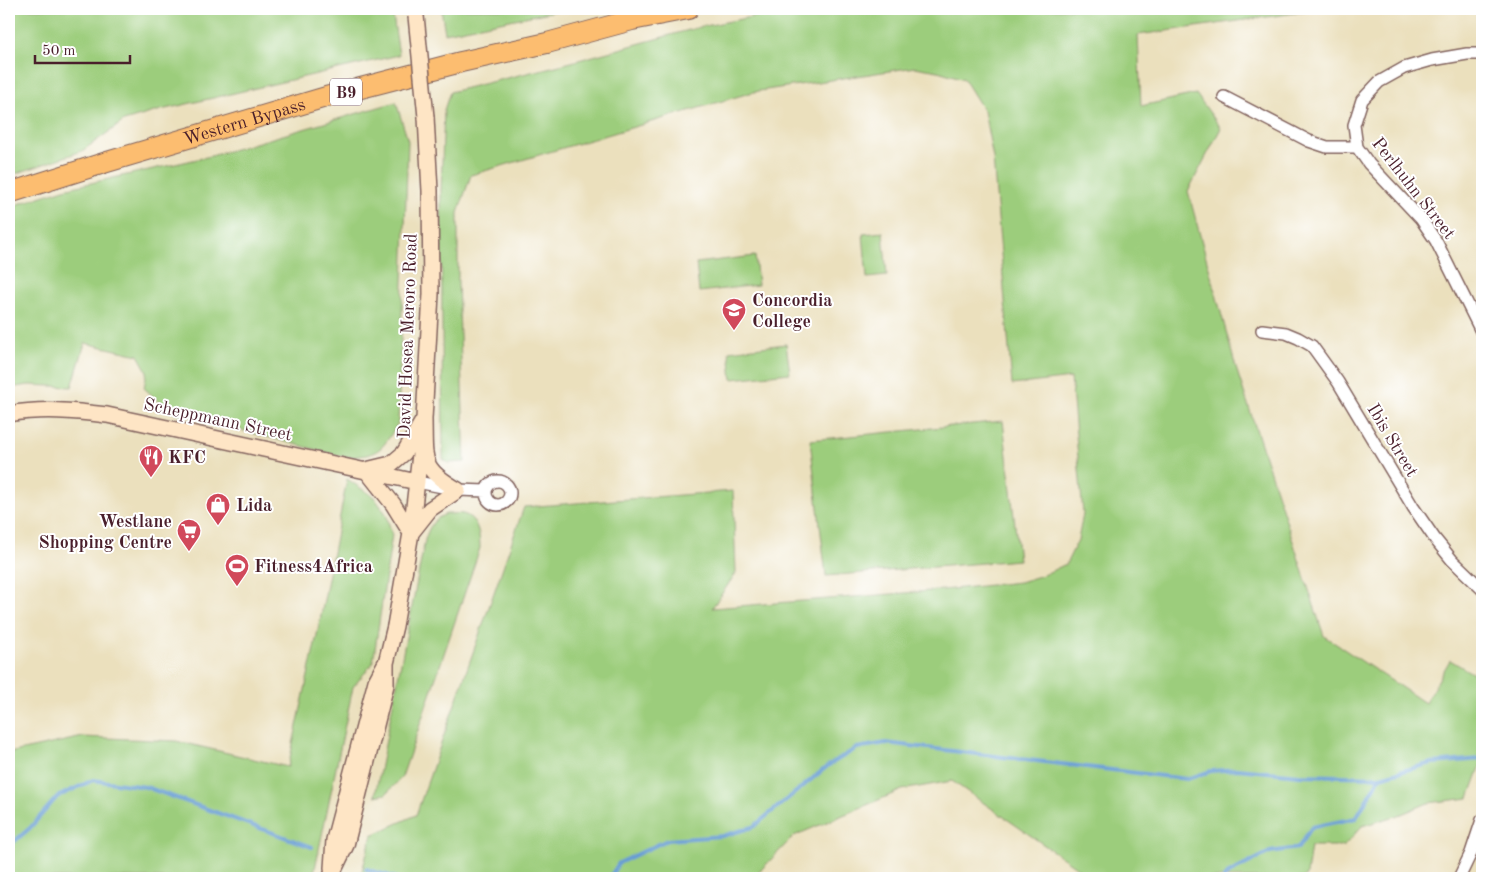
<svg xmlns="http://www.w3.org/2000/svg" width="1491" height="887" font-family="'Old Standard TT',serif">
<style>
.green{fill:#9ccd7c;stroke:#737654}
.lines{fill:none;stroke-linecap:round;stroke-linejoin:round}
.stream{stroke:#689dd4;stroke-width:4}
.street-casing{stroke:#82635e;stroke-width:14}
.secondary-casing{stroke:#82635e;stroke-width:18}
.highway-casing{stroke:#82635e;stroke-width:22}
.street{stroke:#fff;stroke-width:11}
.secondary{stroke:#fee5c5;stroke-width:15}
.highway{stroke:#fcbd6f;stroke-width:20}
.secondary-bridge-casing{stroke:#82635e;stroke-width:18;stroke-linecap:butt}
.secondary-bridge{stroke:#fee5c5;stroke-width:15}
.labels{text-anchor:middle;stroke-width:4;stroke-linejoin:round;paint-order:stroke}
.shield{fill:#fff;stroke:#80626b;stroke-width:1}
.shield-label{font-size:16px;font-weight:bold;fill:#4a1f2b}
.street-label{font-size:18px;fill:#4a1f2b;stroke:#fff}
.poi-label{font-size:18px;font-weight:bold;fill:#4a1f2b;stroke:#fff;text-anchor:start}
</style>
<rect width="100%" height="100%" fill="#fff"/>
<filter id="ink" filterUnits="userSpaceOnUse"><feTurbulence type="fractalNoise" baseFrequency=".02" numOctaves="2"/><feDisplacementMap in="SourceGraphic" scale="10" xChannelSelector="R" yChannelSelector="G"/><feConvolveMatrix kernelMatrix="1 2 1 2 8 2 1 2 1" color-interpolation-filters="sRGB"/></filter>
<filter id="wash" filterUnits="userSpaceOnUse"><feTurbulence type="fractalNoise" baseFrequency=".0096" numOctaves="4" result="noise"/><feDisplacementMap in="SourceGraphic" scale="20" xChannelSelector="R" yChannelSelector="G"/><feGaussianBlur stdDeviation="1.12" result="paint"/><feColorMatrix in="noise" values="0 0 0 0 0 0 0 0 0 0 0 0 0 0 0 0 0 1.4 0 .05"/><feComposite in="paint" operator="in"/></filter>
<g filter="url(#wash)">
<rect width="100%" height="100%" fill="#ebe0bd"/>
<path class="green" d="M9,9H392L399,55L161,110L124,121L82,151L9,176Z
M441,9H565L445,33Z
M792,9H1324L1138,35L1141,106L1196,94L1221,128L1188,191L1236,368L1324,636L1425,703L1450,660L1482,679V762L1469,798L1428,803L1399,815L1362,826L1344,846H1311L1307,874L1303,878H1084L1086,874L952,781L902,790L794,836L753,878H360L372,835L416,815L524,507L733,491L736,573L712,608L943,590L1020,582L1043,575L1066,564L1078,540L1083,514L1071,378L1012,385L993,158L984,111L964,79L938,71L915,67L753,92L471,175L458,213V283L465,462L448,463L443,459L441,190L444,110L450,92L564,64L700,27Z
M396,102L408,141L398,423C381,452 378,456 344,457L171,412L144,388L147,371L138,355L85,343L72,387L29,385L9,388V207L64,189L211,156Z
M883,232L887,276L867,278L863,234Z
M755,256L758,285L699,292L696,263Z
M786,344L790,373L732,379L729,351Z
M1003,421L1019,560L826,576L810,440Z
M347,479L374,497L386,514L392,535L373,663L353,687L313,878H9V753L83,737L176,741L288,767L320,621Z
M446,514C451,514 458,513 463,514C478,518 480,535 480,548L402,777L386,794L375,796L425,540C429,527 433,519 446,514Z"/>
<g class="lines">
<path class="stream" d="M9,846L30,828L57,797L93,780L146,787L312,847
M366,869L396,878
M609,878L619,863L667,840L722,836L753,827L829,765L857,748L886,743L1187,779L1211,771L1237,769L1299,775L1380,777L1432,763L1482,759
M1224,878L1227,874L1270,852L1298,848L1312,827L1356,818L1380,777"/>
</g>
</g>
<g filter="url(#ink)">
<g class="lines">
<defs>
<path id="street" d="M1482,54H1467L1432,60L1404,68L1379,82L1362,100L1354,125L1357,147L1369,164L1421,219L1436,241L1482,333
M1224,97L1309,141L1327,147H1357
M1262,330L1286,333L1298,338L1312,346L1338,382L1413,507L1435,539L1452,560L1482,589
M486 493a12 12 0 1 1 24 0a12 12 0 1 1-24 0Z
M417,482L458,490L486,491
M1459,878L1471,853L1482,820"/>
<path id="secondary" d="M9,414C42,408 74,411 107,415L417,482
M424,419C425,461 420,468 458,490L430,509L411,533L393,504L366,470L391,464L404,453Z
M332,868L334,840L376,681L385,664
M331,876L346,845L386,685V663L395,626L411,533L424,419L431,294L430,191L426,117"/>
<g id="highway">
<path id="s1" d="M9,193L107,162L326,97L461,62L547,43L632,20L688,9"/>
</g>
</defs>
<use href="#street" class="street-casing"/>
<use href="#secondary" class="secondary-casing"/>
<use href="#highway" class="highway-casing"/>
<use href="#street" class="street"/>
<use href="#secondary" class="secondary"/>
<use href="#highway" class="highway"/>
<defs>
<path id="secondary-bridge" d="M416,16L426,117"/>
</defs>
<use href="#secondary-bridge" class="secondary-bridge-casing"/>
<use href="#secondary-bridge" class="secondary-bridge"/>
</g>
</g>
<defs>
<symbol id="school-pin" viewBox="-11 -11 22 30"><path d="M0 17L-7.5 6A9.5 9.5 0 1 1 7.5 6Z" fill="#d1495b" stroke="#fff"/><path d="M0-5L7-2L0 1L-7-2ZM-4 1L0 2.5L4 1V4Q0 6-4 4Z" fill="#fff"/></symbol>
<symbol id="restaurant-pin" viewBox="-11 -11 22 30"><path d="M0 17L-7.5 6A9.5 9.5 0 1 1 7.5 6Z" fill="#d1495b" stroke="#fff"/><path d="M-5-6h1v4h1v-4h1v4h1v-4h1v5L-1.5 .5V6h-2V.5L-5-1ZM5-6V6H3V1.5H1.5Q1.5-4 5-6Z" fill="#fff"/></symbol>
<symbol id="shop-pin" viewBox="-11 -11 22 30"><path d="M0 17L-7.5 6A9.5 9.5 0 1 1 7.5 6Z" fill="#d1495b" stroke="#fff"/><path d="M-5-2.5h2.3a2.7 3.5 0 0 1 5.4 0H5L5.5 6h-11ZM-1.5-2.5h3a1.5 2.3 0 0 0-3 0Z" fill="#fff"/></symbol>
<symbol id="supermarket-pin" viewBox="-11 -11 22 30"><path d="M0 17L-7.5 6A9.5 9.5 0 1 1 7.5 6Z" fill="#d1495b" stroke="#fff"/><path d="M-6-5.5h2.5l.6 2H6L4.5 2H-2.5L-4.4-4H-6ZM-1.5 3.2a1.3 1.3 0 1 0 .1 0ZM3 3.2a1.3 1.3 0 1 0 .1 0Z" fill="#fff"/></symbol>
<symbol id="stadium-pin" viewBox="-11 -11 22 30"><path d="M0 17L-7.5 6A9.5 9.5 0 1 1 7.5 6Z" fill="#d1495b" stroke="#fff"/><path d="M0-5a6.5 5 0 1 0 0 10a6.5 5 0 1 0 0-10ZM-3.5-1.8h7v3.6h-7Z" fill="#fff"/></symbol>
</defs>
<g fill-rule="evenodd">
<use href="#school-pin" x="720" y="296" width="28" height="38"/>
<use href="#restaurant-pin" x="137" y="443" width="28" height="38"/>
<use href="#shop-pin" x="204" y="491" width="28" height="38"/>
<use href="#supermarket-pin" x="175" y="517" width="28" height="38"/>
<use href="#stadium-pin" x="223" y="552" width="28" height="38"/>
</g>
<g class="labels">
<rect class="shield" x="330" y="78.5" width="32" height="27" rx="4"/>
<g class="shield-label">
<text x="346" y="98">B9</text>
</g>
<g class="street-label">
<text dy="6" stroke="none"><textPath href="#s1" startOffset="246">Western Bypass</textPath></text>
<text transform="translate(1414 188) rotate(52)" y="6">Perlhuhn Street</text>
<text transform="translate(407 336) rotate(-88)" y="6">David Hosea Meroro Road</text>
<text transform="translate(218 419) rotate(12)" y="6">Scheppmann Street</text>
<text transform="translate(1393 440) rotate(59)" y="6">Ibis Street</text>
</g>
<g class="poi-label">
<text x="752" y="306">Concordia<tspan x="752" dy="21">College</tspan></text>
<text x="168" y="463">KFC</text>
<text x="236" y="511">Lida</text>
<text x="172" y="527" text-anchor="end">Westlane<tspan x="172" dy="21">Shopping Centre</tspan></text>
<text x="254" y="572">Fitness4Africa</text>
</g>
</g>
<rect width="1491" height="887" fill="none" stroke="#fff" stroke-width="30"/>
<path d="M35 55v8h95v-8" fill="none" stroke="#4a1f2b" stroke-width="2.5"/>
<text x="42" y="55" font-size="15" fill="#4a1f2b" stroke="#ffffff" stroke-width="4" paint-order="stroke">50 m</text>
</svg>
